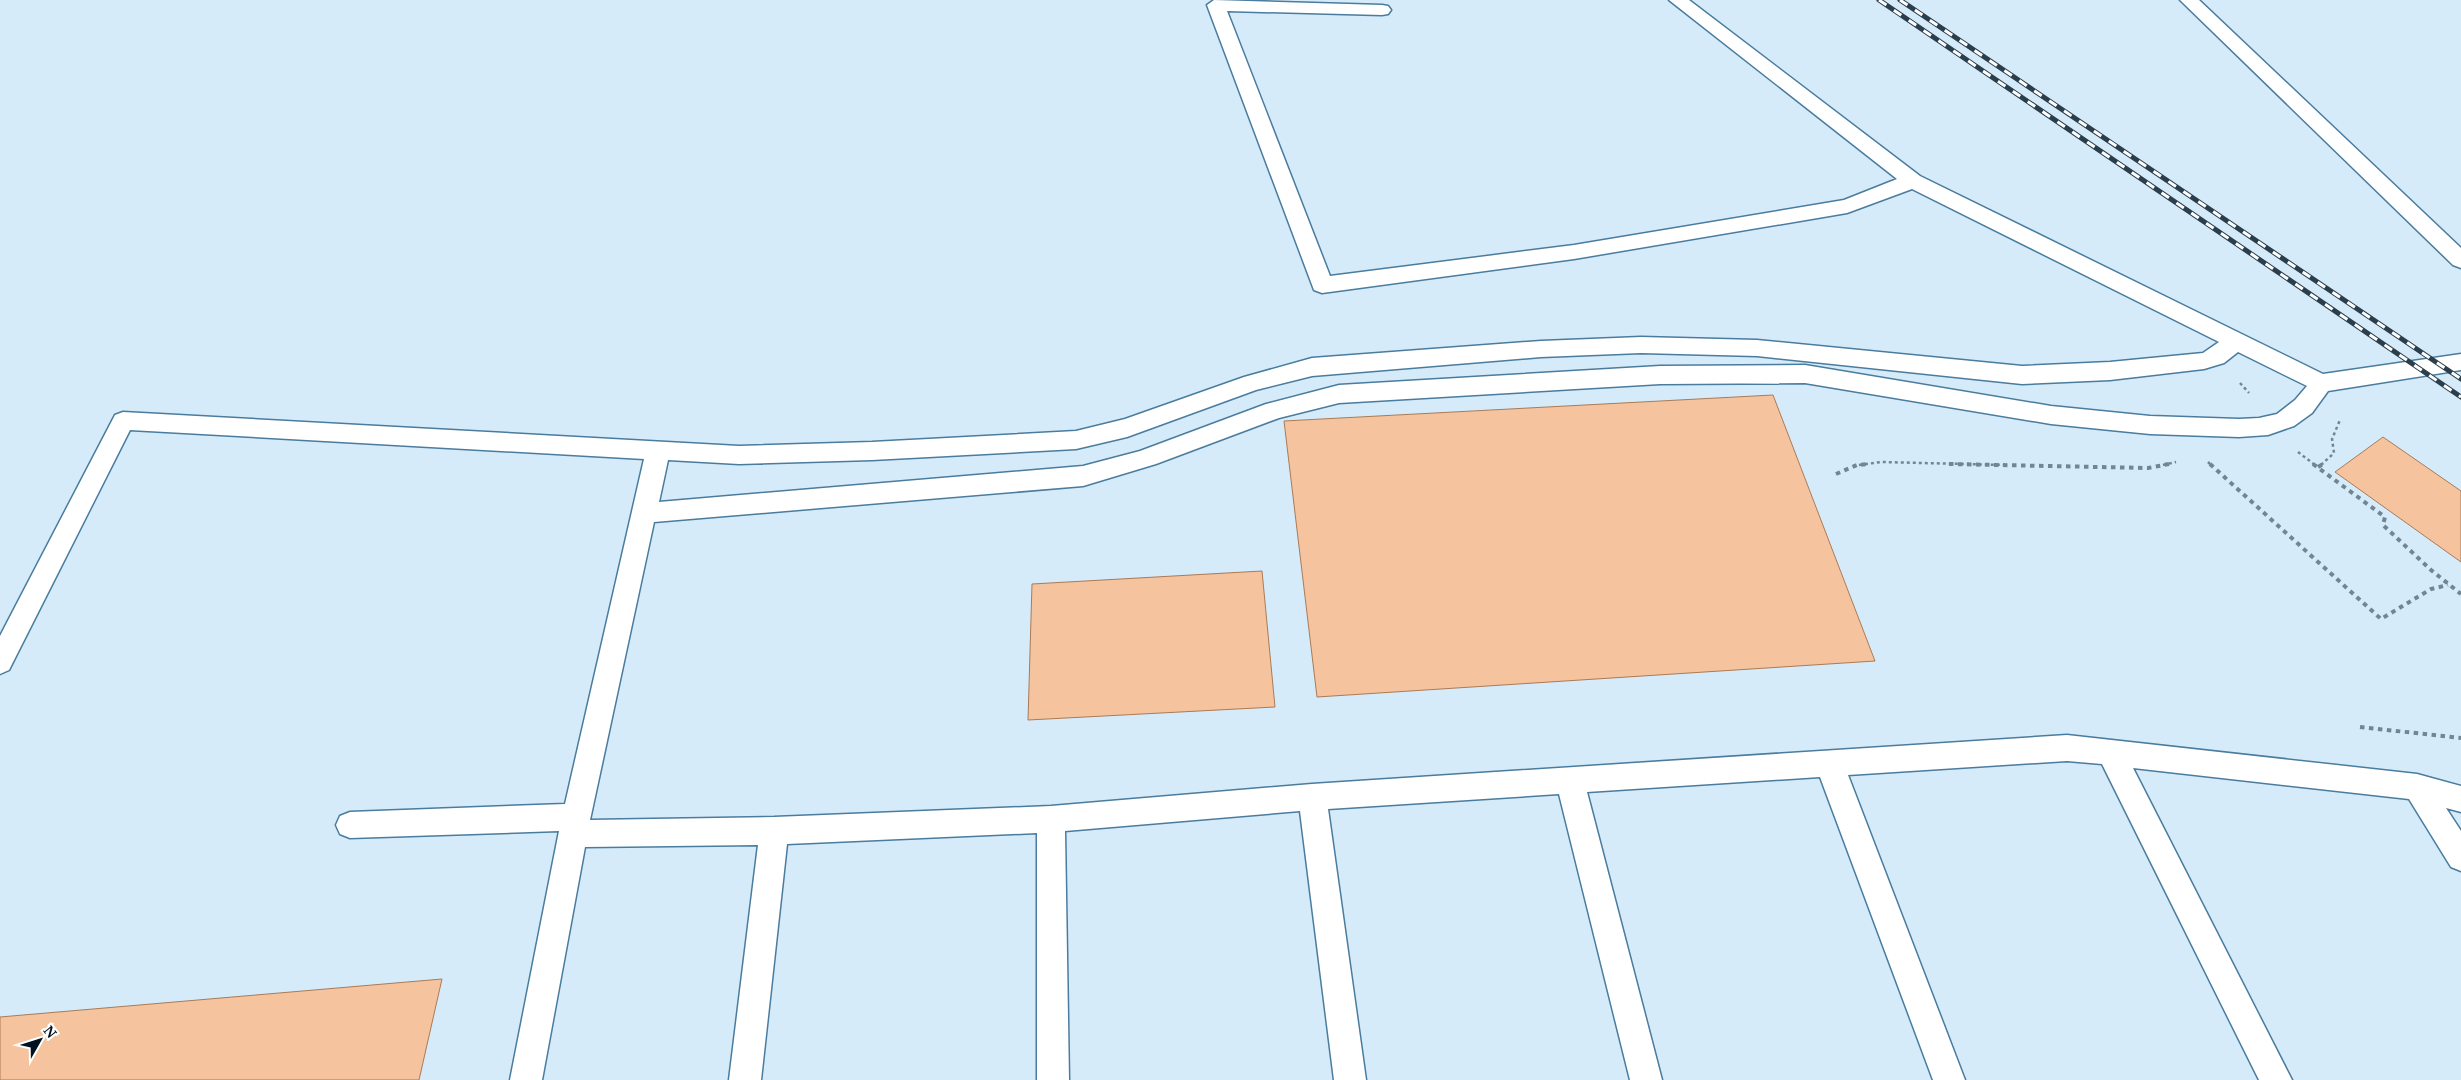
<svg xmlns="http://www.w3.org/2000/svg" width="2461" height="1080" font-family="'Noto Serif',serif">
<style>
.building{fill:#f5c49e;stroke:#a97b57}
.lines{fill:none;stroke-linecap:round;stroke-linejoin:round}
.lane-casing{stroke:#497c9e;stroke-width:3}
.path-far1{stroke:#728593;stroke-width:2.5;stroke-dasharray:3 3;stroke-linecap:butt}
.path{stroke:#728593;stroke-width:4;stroke-dasharray:4.5 4.5;stroke-linecap:butt}
.lane{fill:#fff;fill-rule:evenodd}
.rail-casing{stroke:#2b3e4b;stroke-width:5}
.rail{stroke:#fff;stroke-width:3;stroke-dasharray:9;stroke-linecap:butt}
</style>
<rect width="100%" height="100%" fill="#d6ebfa"/>
<path class="building" d="M1773,395L1875,661L1317,697L1284,421Z
M2383,437L2461,491V562L2335,472Z
M1262,571L1275,707L1028,720L1032,584Z
M442,979L419,1080H0V1017Z"/>
<g class="lines">
<defs>
<path id="lane" d="M1214,0L1382,5L1388,6L1391,10L1388,14L1382,15L1227,11L1330,276L1574,245L1844,200L1897,179L1669,0H1689L1920,176L2323,374L2461,354V370L2328,391L2312,413L2294,426L2268,435L2239,437L2150,434L2051,424L1805,383L1660,384L1339,403L1279,418L1156,464L1083,486L654,522L590,820L774,817L1051,806L1312,784L2067,735L2417,774L2461,786V812L2446,808L2461,831V871L2451,867L2409,799L2133,768L2292,1080H2259L2102,764L2067,761L1848,775L1965,1080H1933L1820,777L1587,792L1662,1080H1630L1559,794L1328,809L1366,1080H1334L1300,811L1065,831L1069,1080H1037V833L787,844L761,1080H729L758,845L585,847L542,1080H510L559,831L350,838L340,834L336,825L340,816L350,812L565,804L644,459L130,430L9,670L0,674V636L115,415L123,412L739,446L872,442L1076,431L1125,419L1244,377L1312,358L1541,341L1641,337L1757,340L2022,366L2110,362L2203,353L2219,342L1912,189L1847,213L1574,259L1322,293L1314,290L1207,5ZM2238,352L2307,386L2295,400L2277,414L2259,418L2239,419L2150,416L2051,406L1805,365L1660,366L1339,385L1266,404L1140,451L1083,466L659,502L668,460L739,464L872,460L1076,449L1127,437L1256,390L1312,376L1541,357L1641,353L1757,356L2022,384L2110,380L2204,369L2224,363Z
M2180,0H2199L2461,248V268L2453,265Z"/>
</defs>
<use href="#lane" class="lane-casing"/>
<path class="path-far1" d="M2240,383L2249,393
M2298,452L2315,465
M2208,462L2211,465
M1859,465L1881,462L2005,465
M2163,465L2176,462
M2321,465L2334,453L2332,439L2340,420"/>
<path class="path" d="M1949,464L2148,468L2169,464
M2210,464L2381,619L2431,589L2448,585
M2313,464L2385,517L2383,525L2431,570L2461,594
M2318,467L2323,464
M1836,474L1857,465L1869,464
M2360,727L2461,738"/>
<use href="#lane" class="lane"/>
<defs>
<path id="rail" d="M1879,0L2461,397
M1900,0L2461,379"/>
</defs>
<use href="#rail" class="rail-casing"/>
<use href="#rail" class="rail"/>
</g>
<g transform="translate(40 1040) rotate(51)" stroke="#ffffff" stroke-width="4" paint-order="stroke">
<path d="M0-4L9 19L0 12L-9 19Z" fill="#00121f"/>
<text y="-8" font-size="14" font-weight="bold" text-anchor="middle" fill="#00121f">N</text>
</g>
</svg>
